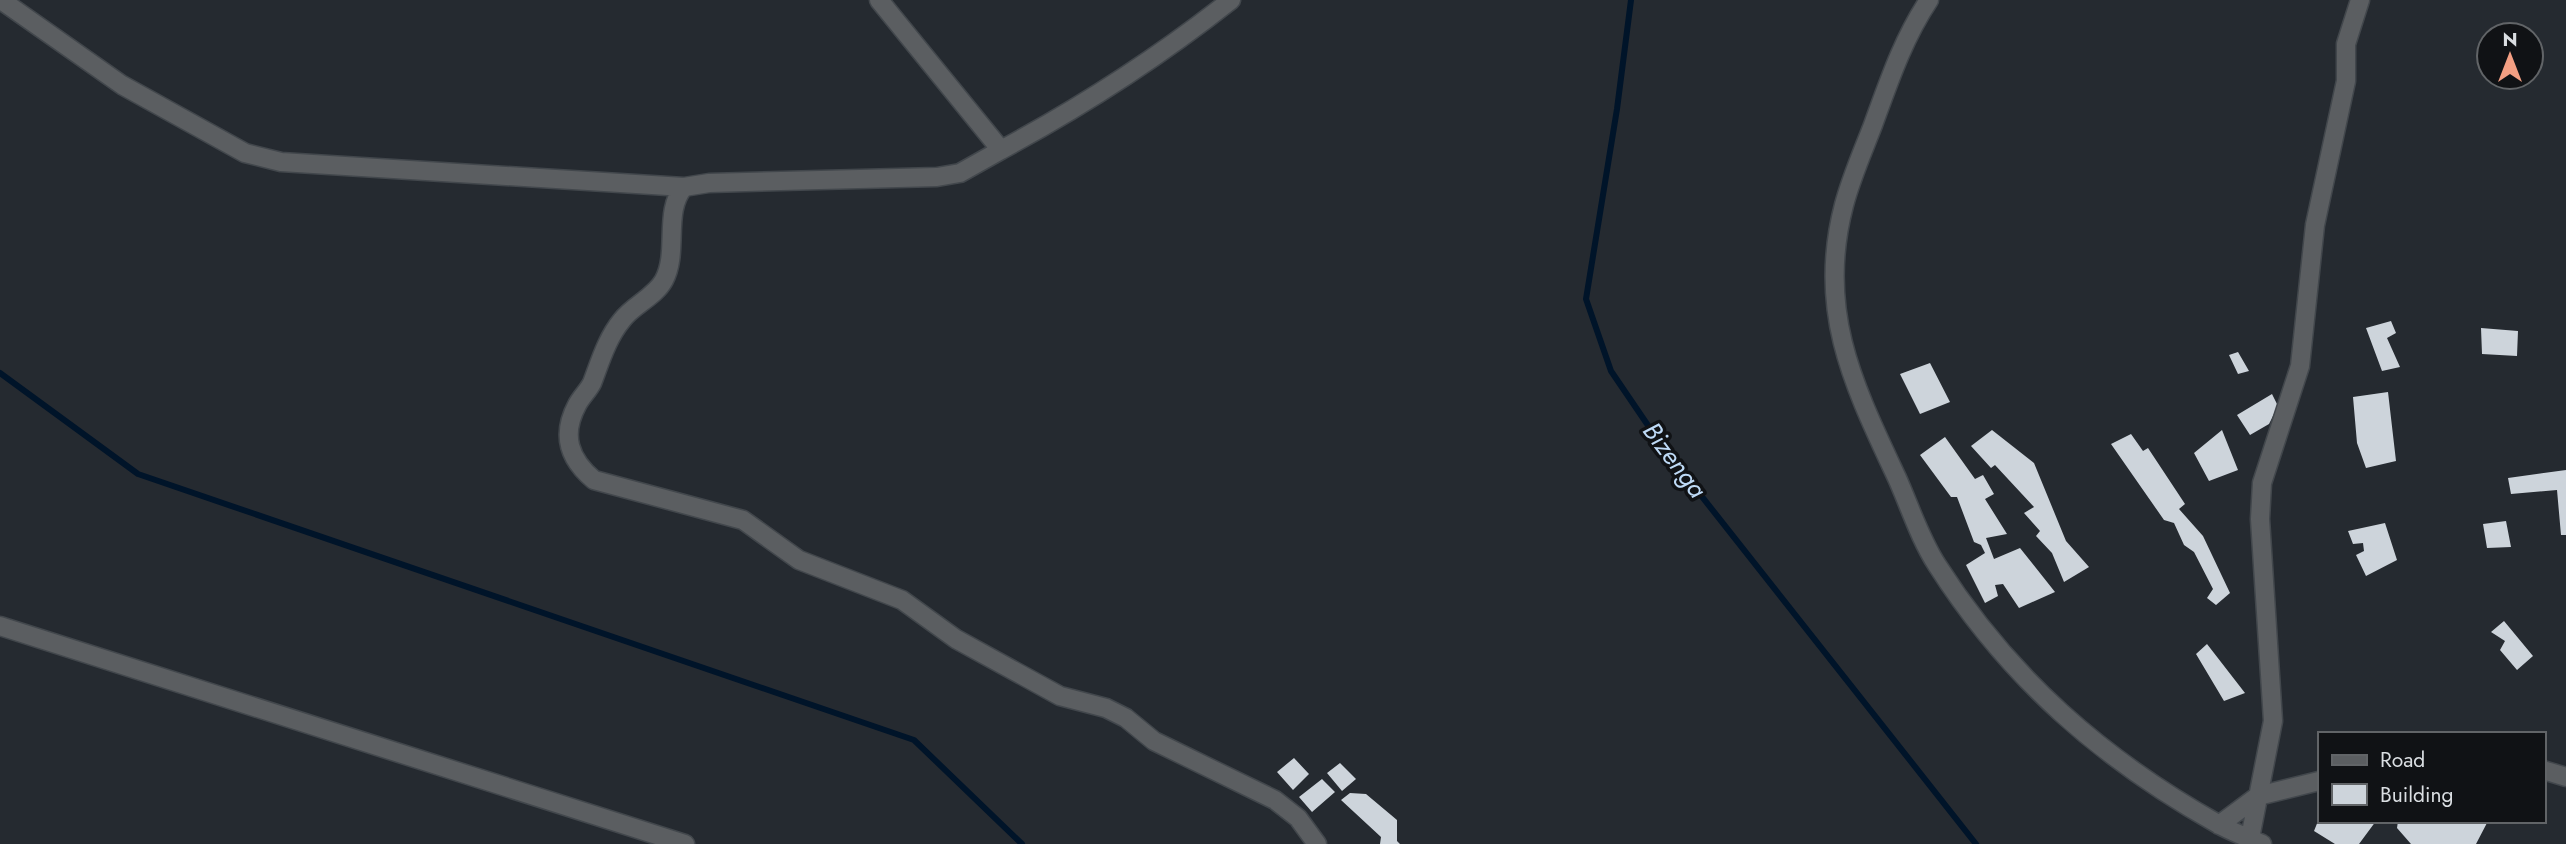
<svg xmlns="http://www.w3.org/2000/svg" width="2566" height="844" font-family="Jost,sans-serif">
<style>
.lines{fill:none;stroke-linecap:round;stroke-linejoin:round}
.stream{stroke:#001429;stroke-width:6}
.building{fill:#cdd4db}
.street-casing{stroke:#42474c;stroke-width:21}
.street{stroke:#5b5e61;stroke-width:18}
.labels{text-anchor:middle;stroke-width:7;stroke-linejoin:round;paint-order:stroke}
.water-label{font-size:26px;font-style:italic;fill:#bedaf6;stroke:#101215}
</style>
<rect width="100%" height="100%" fill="#252a30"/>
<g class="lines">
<path class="stream" d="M1631,0L1617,109L1586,299L1611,371L1662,446L1976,844
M0,373L138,474L914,740L1022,844"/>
</g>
<path class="building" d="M2391,321L2396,333L2387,338L2400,367L2382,371L2366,328Z
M2481,328L2518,331L2517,356L2482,354Z
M2238,352L2249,371L2238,374L2229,355Z
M1930,363L1950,402L1920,414L1900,374Z
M2388,392L2396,461L2366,468L2357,443L2353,397Z
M2272,394L2278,406L2269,424L2250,435L2237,415Z
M1992,430L2034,463L2066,541L2089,567L2064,582L2052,553L2036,536L2040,531L2024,513L2034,507L1995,465L1991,468L1971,446Z
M2222,430L2238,470L2209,481L2194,453Z
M2131,434L2143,451L2148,448L2185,504L2179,509L2203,536L2230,593L2216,605L2207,598L2213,589L2194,552L2184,545L2174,523L2164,520L2111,444Z
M1945,437L1975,479L1983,475L1994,494L1985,499L2007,534L1986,538L1994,559L2020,548L2055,592L2019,608L2003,584L1995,585L1998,596L1985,603L1966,565L1985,553L1981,545L1974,542L1957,497H1951L1920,455Z
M2566,470V535H2561L2557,490L2511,494L2508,478Z
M2506,521L2511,547L2487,548L2483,524Z
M2385,523L2397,560L2366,576L2356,555L2364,551L2363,543L2353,544L2348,531Z
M2504,621L2533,656L2517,670L2500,650L2505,641L2491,632Z
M2207,644L2245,693L2224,701L2196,654Z
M1294,758L1309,774L1293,790L1277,772Z
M1340,763L1356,779L1342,791L1327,773Z
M1322,779L1335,792L1312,812L1299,797Z
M1350,793L1366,794L1397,820V841L1400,844H1380L1381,837L1341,800Z
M2318,821H2376L2359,844H2335L2314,831Z
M2398,821H2488L2476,844H2411L2397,828Z"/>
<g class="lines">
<defs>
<path id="street" d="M1,0L122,85L245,153L281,162L684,187
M879,0L1001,150L960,173L937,177L709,183L684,187C663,211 679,252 664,280C655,297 633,305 622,320C607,338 600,362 592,383C588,391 581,397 577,405C561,435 569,459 594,480L743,520L799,560L902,600L956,639L1060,696L1106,708L1126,718L1154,741L1275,800L1298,818L1317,844
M1929,0C1903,39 1889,81 1873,125C1863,151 1851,178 1844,205C1816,311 1854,386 1897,478C1910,507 1920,539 1937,565C2009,678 2102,759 2218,824C2232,832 2247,837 2262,844
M1001,150C1081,107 1160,56 1231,0
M0,626L685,844
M2543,770L2566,777
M2219,825L2258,796L2319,781
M2250,838L2273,721L2260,519L2262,483L2300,366L2315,225L2346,81V44L2360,0"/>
</defs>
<use href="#street" class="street-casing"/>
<use href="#street" class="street"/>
</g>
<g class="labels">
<g class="water-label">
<text transform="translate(1675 460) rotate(53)" y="9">Bizenga</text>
</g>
</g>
<rect x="2318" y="732" width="228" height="91" fill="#101215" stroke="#616467" stroke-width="2"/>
<rect x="2332" y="755" width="35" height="10" fill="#5b5e61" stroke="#616467" stroke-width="2"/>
<text x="2380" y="767" font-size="21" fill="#dadee2">Road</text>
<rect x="2332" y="784" width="35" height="21" fill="#cdd4db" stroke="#616467" stroke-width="2"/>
<text x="2380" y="802" font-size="21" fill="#dadee2">Building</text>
<g transform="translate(2510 56)"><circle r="33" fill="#101215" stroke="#616467" stroke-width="2"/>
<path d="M0-5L12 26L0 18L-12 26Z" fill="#f39f83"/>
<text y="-10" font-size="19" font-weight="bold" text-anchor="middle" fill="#dadee2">N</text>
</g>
</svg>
